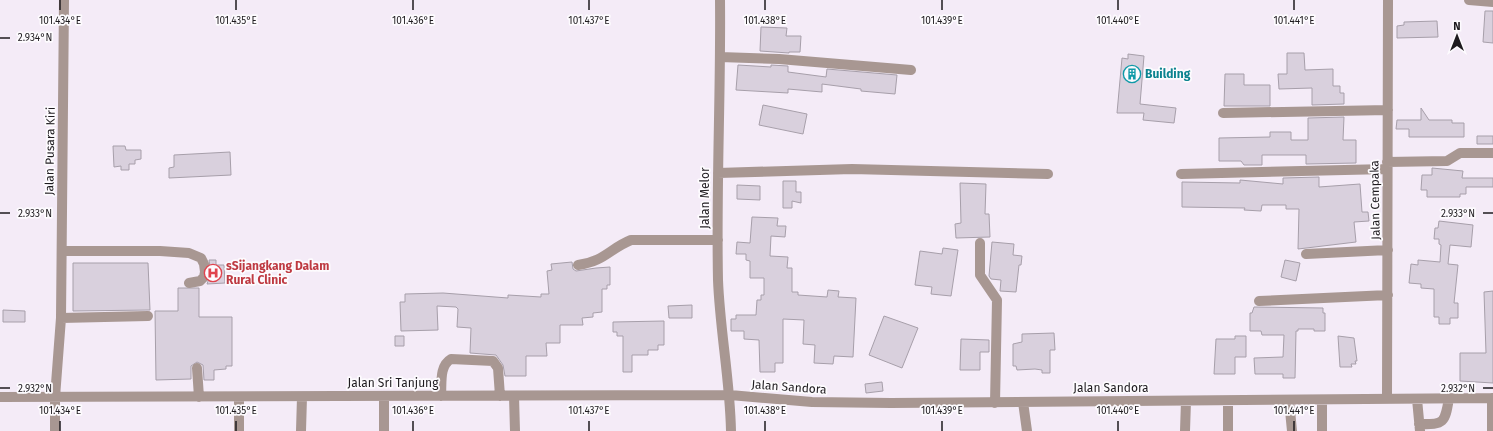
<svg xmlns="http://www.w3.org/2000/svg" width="1493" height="431" font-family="'Fira Sans',sans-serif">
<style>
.building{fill:#d9d0dd;stroke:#a79faa}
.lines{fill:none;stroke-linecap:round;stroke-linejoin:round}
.minor{stroke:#a89792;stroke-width:10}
.ticks{fill:none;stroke:#1e1b1f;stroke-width:1.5}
.labels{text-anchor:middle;stroke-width:3.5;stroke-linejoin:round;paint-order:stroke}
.culture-label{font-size:12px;font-weight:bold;fill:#0d838f;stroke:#fdfbfe;text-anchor:start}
.street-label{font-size:12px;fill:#1e1b1f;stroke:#fdfbfe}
.health-label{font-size:12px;font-weight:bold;fill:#be3a42;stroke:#fdfbfe;text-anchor:start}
.ticks-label{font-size:10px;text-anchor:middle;fill:#1e1b1f;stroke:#fdfbfe;stroke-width:3.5;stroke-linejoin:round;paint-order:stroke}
</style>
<rect width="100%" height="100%" fill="#f4ebf7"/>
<path class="building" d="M1485,11H1493V43L1483,42Z
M1437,21L1438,37L1397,38V26L1404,25V22Z
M761,27L787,28L786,36H801L800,52H789V53L760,51Z
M1287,53H1304L1305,70L1333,69V86H1340V93H1344V104L1312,105V88L1279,89L1278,74H1287Z
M1128,54L1144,56L1140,104L1176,108L1174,123L1143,120L1144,113H1117L1122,58L1128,59Z
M738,65L771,67V65L788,66V72L826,77L827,69L897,75L895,94L861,91V89L822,84V92L788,89V93L736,90Z
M1225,74H1244V85H1270V106H1224Z
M763,105L807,114L803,134L759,125Z
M1421,108L1429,120H1452V123H1464V137H1409V129H1396L1397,120H1421Z
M1344,117L1343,140H1356V163L1306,164V155H1262V165H1244L1241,161H1219V138L1270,137V132H1291V140H1308V118Z
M1477,136H1493V144H1477Z
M113,146H125L126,150H141V159L135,160V164H129V170H121V166L114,167Z
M230,152L231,175L169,178V168L174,167V155Z
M1432,168L1463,171L1462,178H1493V187H1466V194H1460V197H1427V190H1421L1422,175H1432Z
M1319,177V187L1360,184L1362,212H1368L1369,221L1354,222L1356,242L1298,249L1299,209H1286V205H1262L1261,211L1244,210L1245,208L1182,207V182L1240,183V180L1283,184V178Z
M783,181H796V192H801V203L792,201V208H783Z
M960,183L986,184L985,214H989L990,237L956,238L955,224L961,223Z
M737,185L760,186V200L737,199Z
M752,217L778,218L777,226H786L785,237L771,236L770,256L788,257L787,268H792V292H798V295L827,297L828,290L839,291L838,297L856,298L853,357L834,356L833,364L814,363L815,345L803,344L804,320L783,319V363H775V372H760L759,340L744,339V331H731V319H736V315H756L757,300H761V295H764V278H750V261L746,260V254H736L737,242L750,243Z
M1439,221L1473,225L1471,247L1450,245L1448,264L1458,265L1454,303H1458V318H1450V324H1439V317H1434V289L1421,288V284L1409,283L1411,264L1418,265V260L1440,262L1441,245L1439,244V239H1434L1435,228H1438Z
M992,242L1014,244L1013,255L1022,256L1021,265H1019L1016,292L1000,291L1001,280L991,279L989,276Z
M943,248L958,250L951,296L931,294L932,287L915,285L920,251L942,254Z
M209,260H216V265H224L225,283L207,284L211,273Z
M1285,260L1300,263L1296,281L1281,277Z
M572,262L573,269L576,271L596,268L610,267V285H607V289H602V312L593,313V317L582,318L583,325H560V343H546L547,356H526V376H505L503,365L496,355L470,353L471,328L457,327L458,309L456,307L437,306L438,330L401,331L400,302H405V294L443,293L508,298V295L541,297V294H549L547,271L552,270L551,264Z
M73,263H148L150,310L73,311Z
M178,288H199V317H232V366H226V369L214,370V380H204L203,365L197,362L191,366V379L156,380L155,311H178Z
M1493,291V383L1460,381V353H1486L1484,292Z
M692,305V318H669L668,306Z
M1254,307L1323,308V313H1325V331H1314V329H1298V331H1296L1295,378H1283V374H1255L1254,358L1283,357L1284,335H1262L1261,331H1250V313H1252Z
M3,310L25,311V322H3Z
M884,316L918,328L902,368L869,355Z
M664,321V345H658V350H648V355H632V372H623V336H617V332H613V322Z
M1054,333L1055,350H1050V373H1042V370L1035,369L1017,370L1016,366H1013V344L1022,342V334Z
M395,336H404V346H395Z
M1235,336H1246V357H1235V374H1214L1216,339H1235Z
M1338,336L1354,338L1357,361H1355L1356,364H1351L1352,367H1340Z
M961,339L989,340V352H980V370H960Z
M882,382L883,391L866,393L865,384Z"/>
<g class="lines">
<path class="minor" d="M720,0C721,93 716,187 718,280C720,331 730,380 731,431
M1469,0L1493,2
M720,57L779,59L911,70
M1223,113L1388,110
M1387,162L1447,161L1460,153H1493
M718,173L852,169L1048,174
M1181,174L1387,169
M980,243V275L997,300L995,403
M62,251H160L189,253L201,258L204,264L205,272L204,277L200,281L189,283
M1306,254L1388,250
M578,265C605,261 609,249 631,240H718
M1259,301L1388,295
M61,318L148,316
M197,368L199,397
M384,396V431
M441,396C442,383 439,366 451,359L493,361L498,368L500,396
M514,396L515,431
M0,397L730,395L812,402L891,403L1493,398
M239,397V431
M1492,398V431
M1387,399L1388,0
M1417,399L1420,431
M1289,400L1292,431
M1023,402L1027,431
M1419,424C1445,425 1445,422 1449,398
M55,431V397L61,318L64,0
M301,431L302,397
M1185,431L1186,401
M1228,431V401
M1322,431V400"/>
</g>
<path class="ticks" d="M60,0V10M236,0V10M413,0V10M589,0V10M765,0V10M942,0V10M1118,0V10M1294,0V10M0,38H10M0,213H10M1483,213H1493M0,388H10M1483,388H1493M60,421V431M236,421V431M413,421V431M589,421V431M765,421V431M942,421V431M1118,421V431M1294,421V431"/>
<defs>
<symbol id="building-ring" viewBox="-11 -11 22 22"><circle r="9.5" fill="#fdfbfe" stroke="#0f9aa8" stroke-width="1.5"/><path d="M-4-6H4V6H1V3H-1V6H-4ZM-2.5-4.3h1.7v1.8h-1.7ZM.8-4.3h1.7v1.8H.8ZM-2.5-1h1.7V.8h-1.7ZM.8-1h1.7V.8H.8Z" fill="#0f9aa8"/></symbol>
<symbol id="hospital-ring" viewBox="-11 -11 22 22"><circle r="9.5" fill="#fdfbfe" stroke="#e0444e" stroke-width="1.5"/><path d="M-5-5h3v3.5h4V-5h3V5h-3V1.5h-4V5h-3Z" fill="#e0444e"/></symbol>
</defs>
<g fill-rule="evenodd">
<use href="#building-ring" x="1122" y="64" width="20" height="20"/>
<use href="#hospital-ring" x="203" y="263" width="20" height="20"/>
</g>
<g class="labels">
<g class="culture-label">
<text x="1145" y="78">Building</text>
</g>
<g class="street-label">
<text transform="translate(50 151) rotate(-89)" y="4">Jalan Pusara Kiri</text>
<text transform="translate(705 198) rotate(-90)" y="4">Jalan Melor</text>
<text transform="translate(1375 200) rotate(-91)" y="4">Jalan Cempaka</text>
<text x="393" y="387">Jalan Sri Tanjung</text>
<text transform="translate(789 387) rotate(4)" y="4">Jalan Sandora</text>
<text x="1111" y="392">Jalan Sandora</text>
</g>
<g class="health-label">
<text x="226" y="270">sSijangkang Dalam<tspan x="226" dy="14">Rural Clinic</tspan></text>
</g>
</g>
<g class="ticks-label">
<text x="60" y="24">101.434°E</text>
<text x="236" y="24">101.435°E</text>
<text x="413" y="24">101.436°E</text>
<text x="589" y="24">101.437°E</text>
<text x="765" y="24">101.438°E</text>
<text x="942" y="24">101.439°E</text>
<text x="1118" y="24">101.440°E</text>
<text x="1294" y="24">101.441°E</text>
<text x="35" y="41">2.934°N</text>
<text x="35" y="217">2.933°N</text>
<text x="1458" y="217">2.933°N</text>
<text x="35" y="392">2.932°N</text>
<text x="1458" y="392">2.932°N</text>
<text x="60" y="414">101.434°E</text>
<text x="236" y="414">101.435°E</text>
<text x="413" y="414">101.436°E</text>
<text x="589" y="414">101.437°E</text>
<text x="765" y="414">101.438°E</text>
<text x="942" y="414">101.439°E</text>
<text x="1118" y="414">101.440°E</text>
<text x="1294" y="414">101.441°E</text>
</g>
<g transform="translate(1457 36)" stroke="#fdfbfe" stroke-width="3" paint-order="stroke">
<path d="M0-3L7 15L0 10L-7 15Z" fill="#1e1b1f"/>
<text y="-6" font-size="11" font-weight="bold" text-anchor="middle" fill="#1e1b1f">N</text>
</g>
</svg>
